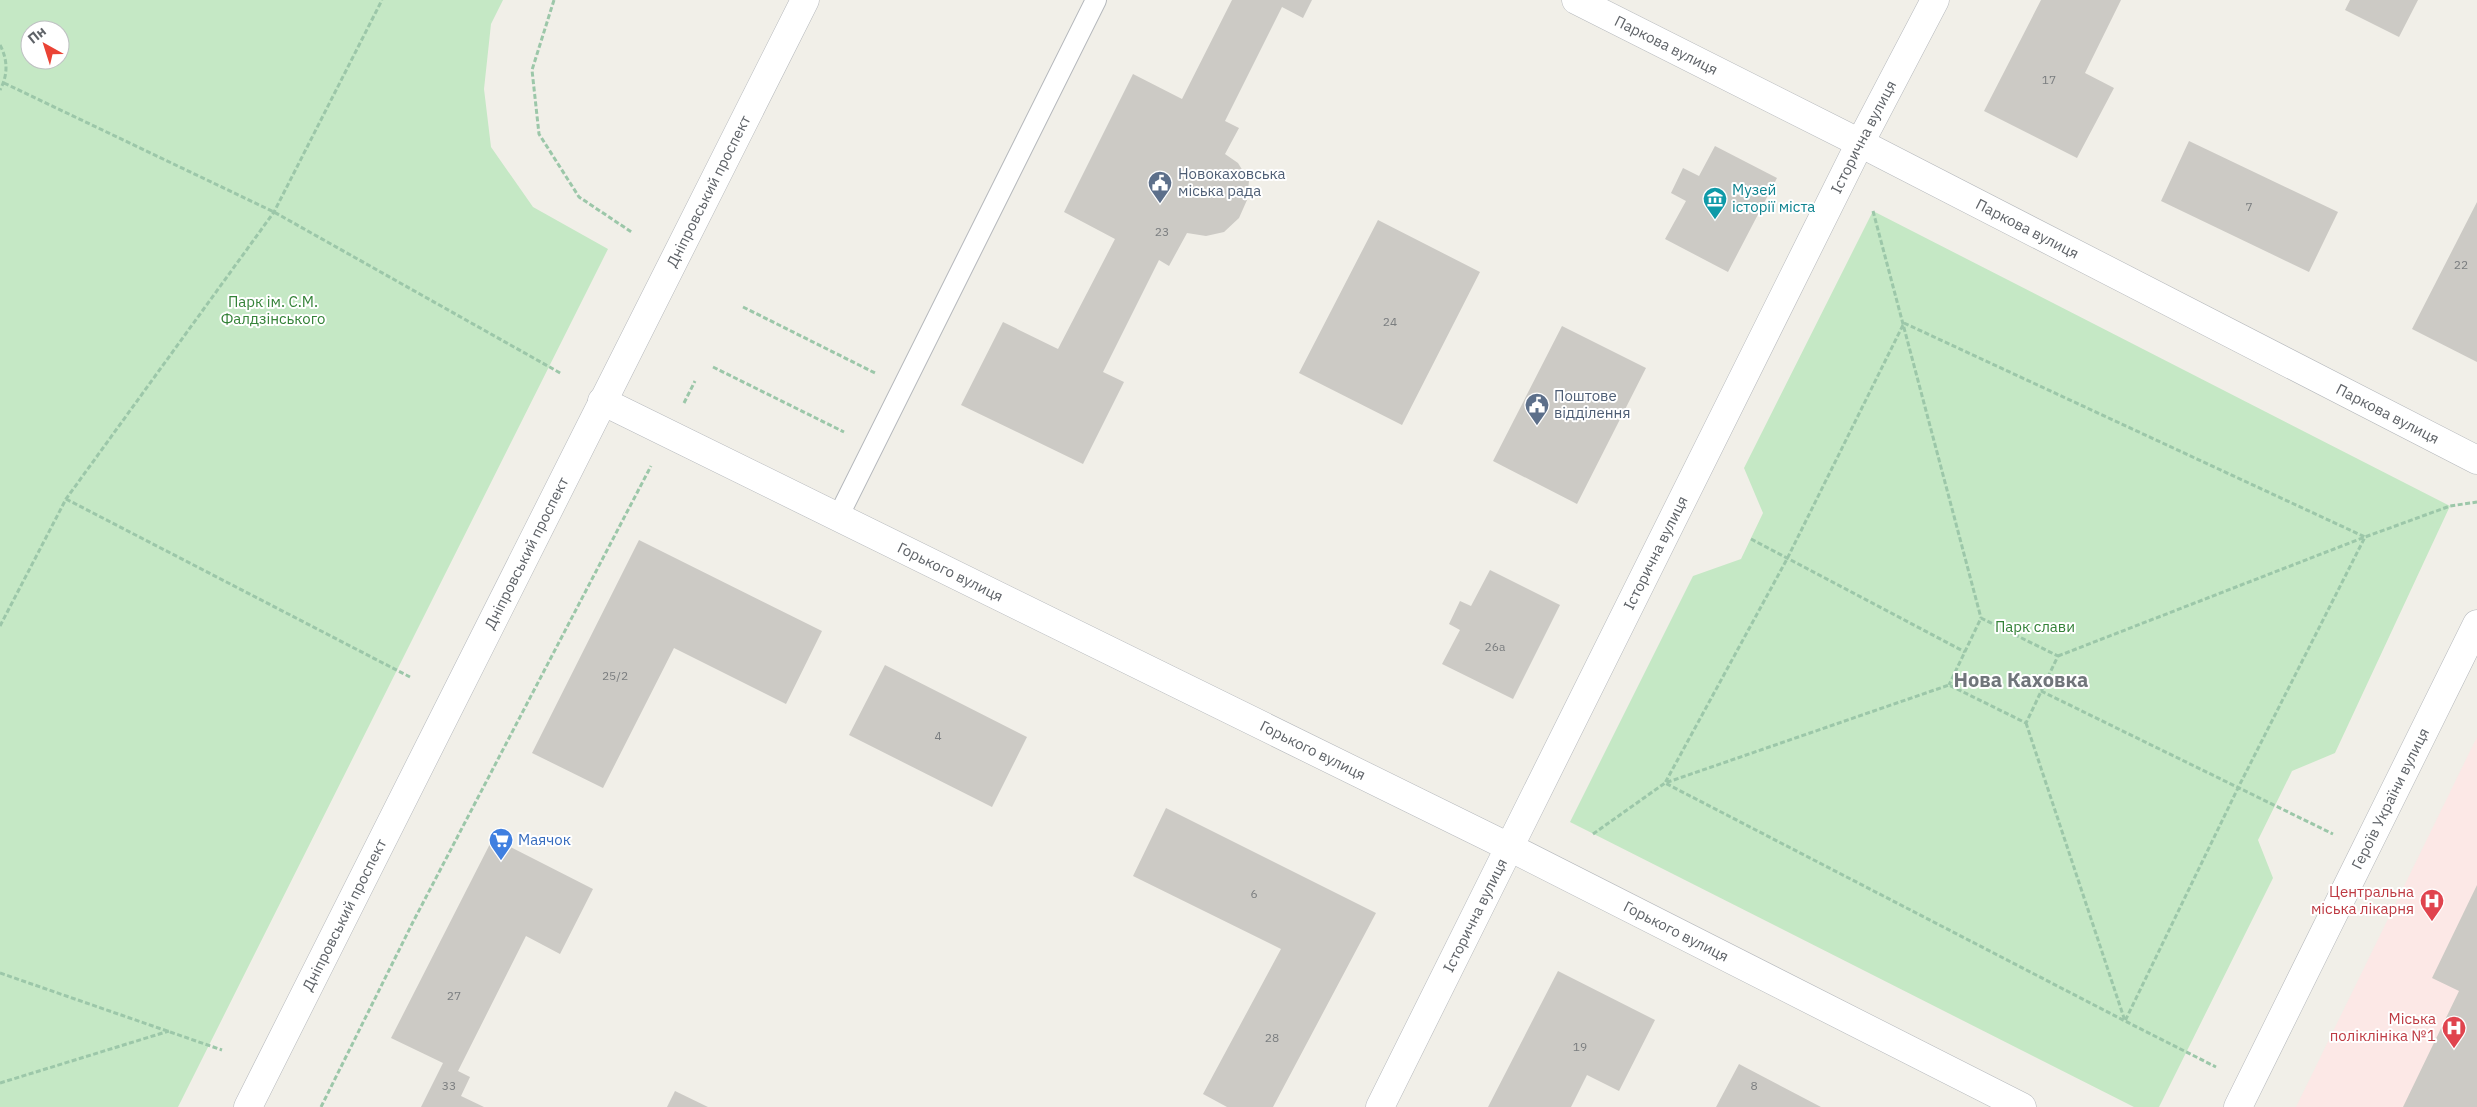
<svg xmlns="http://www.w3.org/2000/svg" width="2477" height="1107" font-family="'IBM Plex Sans',sans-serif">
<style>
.medical{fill:#fce8e6}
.green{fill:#c5e8c5;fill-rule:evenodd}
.building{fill:#cccac5}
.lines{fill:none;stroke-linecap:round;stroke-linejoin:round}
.lane-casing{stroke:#b5b8bc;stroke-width:22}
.street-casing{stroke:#b5b8bc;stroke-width:29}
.path{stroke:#9cc7a9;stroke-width:3;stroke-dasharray:5 2.5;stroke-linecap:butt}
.lane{stroke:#fff;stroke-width:20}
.street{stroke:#fff;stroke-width:28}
.labels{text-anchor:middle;stroke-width:4;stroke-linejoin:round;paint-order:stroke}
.number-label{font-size:12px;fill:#7a7d7f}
.street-label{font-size:15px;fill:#5f6368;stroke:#fff}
.service-label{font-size:15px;fill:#4e5e75;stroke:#fff;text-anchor:start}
.culture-label{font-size:15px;fill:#0d838f;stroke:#fff;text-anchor:start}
.park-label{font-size:15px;fill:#348238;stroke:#fff}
.shop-label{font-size:15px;fill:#366cbe;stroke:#fff;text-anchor:start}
.health-label{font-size:15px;fill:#be3a42;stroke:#fff;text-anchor:end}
.district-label{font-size:20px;font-weight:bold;fill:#70757a;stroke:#fff}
</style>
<rect width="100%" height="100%" fill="#f1efe8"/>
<path class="medical" d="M2477,737V1107H2296Z"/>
<path class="green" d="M0,0H503L491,24L484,89L491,147L533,207L608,249L178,1107H0ZM30,30H60V60H30Z
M1873,211L2450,506L2335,753L2292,771L2258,840L2273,878L2159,1107H2134L1570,822L1693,576L1741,559L1763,513L1744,468Z"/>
<path class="building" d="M1232,0H1312L1303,18L1282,7L1225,121L1239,128L1225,154L1238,163L1249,181L1247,200L1239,218L1224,232L1206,236L1187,233L1169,266L1159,260L1103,372L1124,382L1083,464L961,405L1003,322L1058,349L1115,239L1064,212L1133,74L1182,99Z
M2041,0H2121L2085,73L2114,88L2077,158L1984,111Z
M2350,0H2418L2399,37L2345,10Z
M2189,141L2338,212L2309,272L2161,201Z
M1715,146L1777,178L1728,272L1665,239L1686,201L1671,193L1683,168L1699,176Z
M2477,202V362L2412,329Z
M1378,220L1480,272L1402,425L1299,373Z
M1562,326L1646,368L1577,504L1493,461Z
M639,540L822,631L786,704L674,648L603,788L532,753Z
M1490,570L1560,605L1513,699L1442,664L1460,630L1449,624L1460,601L1471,606Z
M885,665L1027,737L992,807L849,735Z
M1166,808L1376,913L1273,1107H1227L1203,1094L1281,949L1133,876Z
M493,838L593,889L560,954L526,936L458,1071L470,1077L461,1096L484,1107H421L443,1063L391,1038Z
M2477,885V1107H2403L2459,991L2432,978Z
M1558,971L1655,1020L1619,1091L1587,1075L1571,1107H1488Z
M1739,1064L1821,1107H1716Z
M675,1091L708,1107H667Z"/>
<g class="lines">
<defs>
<path id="lane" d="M838,517L1096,0"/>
<g id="street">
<path id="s1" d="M1576,0L1860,143L2477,460"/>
<path id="s2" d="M602,401L1509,847L2022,1107"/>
<path id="s3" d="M248,1107L805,0"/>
<path id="s4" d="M1380,1107L1860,143L1935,0"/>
<path id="s5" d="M2238,1107L2477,624"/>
</g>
</defs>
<use href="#lane" class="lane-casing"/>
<use href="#street" class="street-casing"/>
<path class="path" d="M554,0L532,70L539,134L579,197L633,233
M0,45C8,60 8,75 0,90
M4,83L274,212L562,374
M1873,211L1981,618
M743,307L875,373
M1904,323L2365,537L2238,788L2125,1021L1665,783L1787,559Z
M713,367L844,432
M684,403L695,381
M66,499L410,677
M1751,539L1965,652
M0,626L66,499L274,212L382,0
M2058,656L2365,537L2450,506L2477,502
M2041,691L2333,834
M2026,723L2125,1021L2216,1067
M1593,834L1665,783L1949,685L2026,723L2058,656L1981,618L1949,685
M0,973L222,1050
M0,1083L169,1031
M321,1107L413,922L651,466"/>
<use href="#lane" class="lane"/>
<use href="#street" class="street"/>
</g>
<defs>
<symbol id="civic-pin" viewBox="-11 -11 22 30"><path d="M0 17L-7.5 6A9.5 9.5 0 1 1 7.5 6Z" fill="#5c6f8a" stroke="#fff"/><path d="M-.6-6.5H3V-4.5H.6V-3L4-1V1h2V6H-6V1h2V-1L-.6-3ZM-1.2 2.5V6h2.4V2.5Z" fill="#fff"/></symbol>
<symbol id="museum-pin" viewBox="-11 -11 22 30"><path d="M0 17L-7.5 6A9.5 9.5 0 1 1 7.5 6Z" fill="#0f9aa8" stroke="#fff"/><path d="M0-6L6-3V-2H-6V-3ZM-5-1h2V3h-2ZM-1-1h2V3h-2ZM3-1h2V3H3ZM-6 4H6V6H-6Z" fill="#fff"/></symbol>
<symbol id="supermarket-pin" viewBox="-11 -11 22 30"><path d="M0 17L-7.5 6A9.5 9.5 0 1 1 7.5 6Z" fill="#3f7fe0" stroke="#fff"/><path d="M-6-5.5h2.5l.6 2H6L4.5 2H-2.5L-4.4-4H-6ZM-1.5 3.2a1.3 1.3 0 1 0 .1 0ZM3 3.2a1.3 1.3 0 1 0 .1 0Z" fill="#fff"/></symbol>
<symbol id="hospital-pin" viewBox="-11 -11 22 30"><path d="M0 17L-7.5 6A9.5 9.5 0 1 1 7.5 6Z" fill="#e0444e" stroke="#fff"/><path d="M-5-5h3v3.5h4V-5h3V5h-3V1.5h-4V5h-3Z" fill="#fff"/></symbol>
</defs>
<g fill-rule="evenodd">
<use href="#civic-pin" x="1146" y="169" width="28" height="38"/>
<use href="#museum-pin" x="1701" y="185" width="28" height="38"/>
<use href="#civic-pin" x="1523" y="391" width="28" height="38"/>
<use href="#supermarket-pin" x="487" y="826" width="28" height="38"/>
<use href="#hospital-pin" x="2418" y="887" width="28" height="38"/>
<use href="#hospital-pin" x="2440" y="1014" width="28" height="38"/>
</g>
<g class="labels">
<g class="number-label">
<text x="2049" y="84">17</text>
<text x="2249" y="211">7</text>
<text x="1162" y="236">23</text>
<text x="2461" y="269">22</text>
<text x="1390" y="326">24</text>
<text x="1495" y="651">26а</text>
<text x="615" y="680">25/2</text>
<text x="938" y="740">4</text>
<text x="1254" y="898">6</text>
<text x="454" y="1000">27</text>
<text x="1272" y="1042">28</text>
<text x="1580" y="1051">19</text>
<text x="449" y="1090">33</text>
<text x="1754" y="1090">8</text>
</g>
<g class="street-label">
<text dy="5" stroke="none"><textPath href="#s1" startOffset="101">Паркова вулиця</textPath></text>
<text dy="5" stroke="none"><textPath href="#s4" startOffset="1084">Історична вулиця</textPath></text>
<text dy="5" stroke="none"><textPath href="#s3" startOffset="1025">Дніпровський проспект</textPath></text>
<text dy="5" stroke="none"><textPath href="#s1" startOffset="506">Паркова вулиця</textPath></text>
<text dy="5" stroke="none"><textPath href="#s1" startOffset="911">Паркова вулиця</textPath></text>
<text dy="5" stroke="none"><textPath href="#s3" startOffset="620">Дніпровський проспект</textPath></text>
<text dy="5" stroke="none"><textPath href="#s4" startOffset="619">Історична вулиця</textPath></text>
<text dy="5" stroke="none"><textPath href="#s2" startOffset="388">Горького вулиця</textPath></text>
<text dy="5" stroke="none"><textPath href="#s2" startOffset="792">Горького вулиця</textPath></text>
<text dy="5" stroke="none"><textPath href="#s5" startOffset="344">Героїв України вулиця</textPath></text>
<text dy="5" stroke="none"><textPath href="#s3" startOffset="215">Дніпровський проспект</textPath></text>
<text dy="5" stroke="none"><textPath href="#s4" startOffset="214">Історична вулиця</textPath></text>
<text dy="5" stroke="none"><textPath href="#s2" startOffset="1198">Горького вулиця</textPath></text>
</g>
<g class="service-label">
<text x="1178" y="179">Новокаховська<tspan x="1178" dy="17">міська рада</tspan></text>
<text x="1554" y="401">Поштове<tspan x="1554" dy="17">відділення</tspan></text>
</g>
<g class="culture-label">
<text x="1732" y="195">Музей<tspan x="1732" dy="17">історії міста</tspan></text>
</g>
<g class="park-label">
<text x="273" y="307">Парк ім. С.М.<tspan x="273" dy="17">Фалдзінського</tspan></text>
<text x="2035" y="632">Парк слави</text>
</g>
<g class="shop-label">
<text x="518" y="845">Маячок</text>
</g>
<g class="health-label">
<text x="2414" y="897">Центральна<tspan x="2414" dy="17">міська лікарня</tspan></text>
<text x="2436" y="1024">Міська<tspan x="2436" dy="17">поліклініка №1</tspan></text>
</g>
<g class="district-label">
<text x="2021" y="687">Нова Каховка</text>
</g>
</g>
<g transform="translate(45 45) rotate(321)"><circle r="24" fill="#ffffff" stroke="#bfc1c3"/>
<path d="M0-4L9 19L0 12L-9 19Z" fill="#ea4335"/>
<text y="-8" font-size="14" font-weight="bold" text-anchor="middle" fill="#5f6368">Пн</text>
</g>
</svg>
